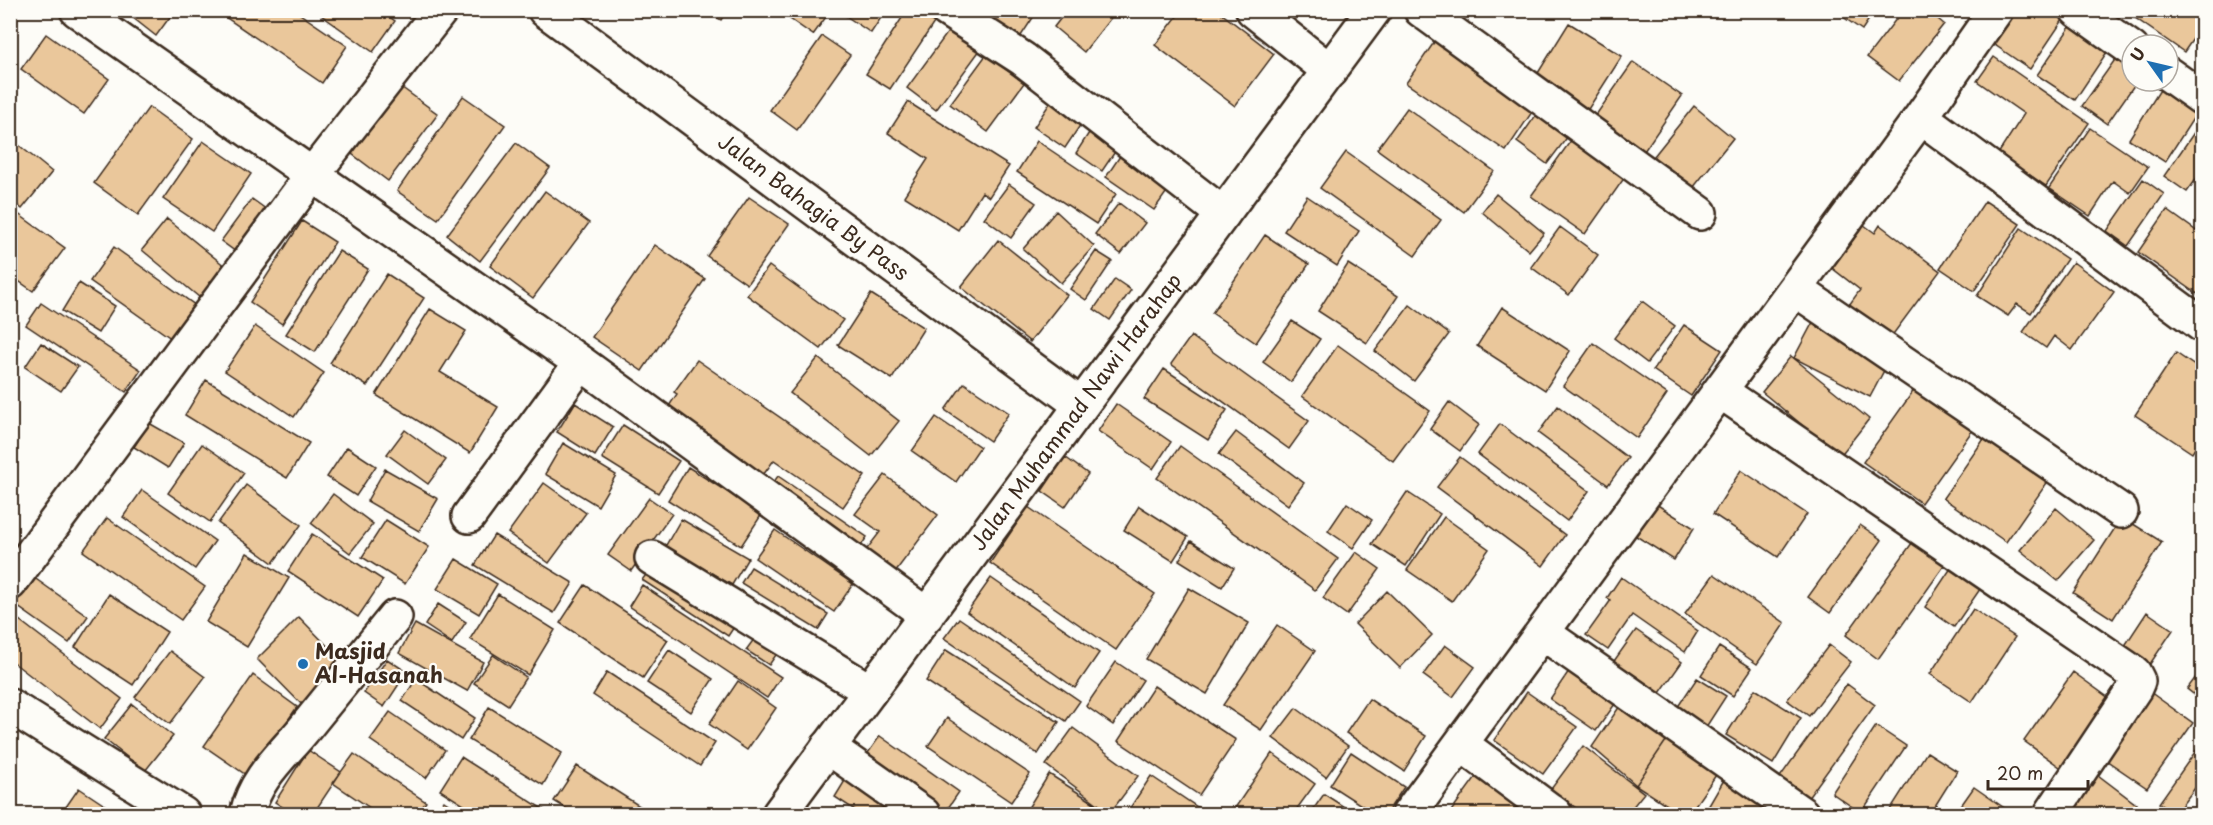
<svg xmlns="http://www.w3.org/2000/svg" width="2213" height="825" font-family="'Playpen Sans',sans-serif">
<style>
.building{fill:#eac79b;stroke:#3b2a1e;stroke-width:1.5}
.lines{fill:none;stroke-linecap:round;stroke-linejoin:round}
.street-casing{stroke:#3b2a1e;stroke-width:38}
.secondary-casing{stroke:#3b2a1e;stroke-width:38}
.street{stroke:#fdfcf7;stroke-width:33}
.secondary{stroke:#fdfcf7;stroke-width:33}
.poi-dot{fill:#1f6fb2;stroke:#fdfcf7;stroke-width:2}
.labels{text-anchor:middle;stroke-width:4.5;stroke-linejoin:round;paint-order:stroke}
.street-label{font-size:21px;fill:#3b2a1e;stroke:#fdfcf7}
.poi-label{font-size:21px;font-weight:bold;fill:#3b2a1e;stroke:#fdfcf7;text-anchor:start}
</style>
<rect width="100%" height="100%" fill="#fdfcf7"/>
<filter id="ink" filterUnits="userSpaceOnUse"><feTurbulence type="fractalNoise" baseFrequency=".0167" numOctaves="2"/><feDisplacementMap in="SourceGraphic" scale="12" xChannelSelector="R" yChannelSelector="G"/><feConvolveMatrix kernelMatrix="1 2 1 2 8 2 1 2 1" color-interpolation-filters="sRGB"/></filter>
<g filter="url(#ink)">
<path class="building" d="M123,10H175L156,36Z
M215,10H294L347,46L322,83Z
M314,10H380L395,21L373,52Z
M706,10H727L721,20Z
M796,10H831L813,35L790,19Z
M849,10H886L871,33L846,16Z
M907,10H915L934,23L890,89L866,74Z
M977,10H1038L1019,39Z
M1067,10H1117L1084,52L1054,27Z
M1157,10H1169L1165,16Z
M1182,10H1217L1274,54L1235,106L1155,45Z
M1833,10H1875L1862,30Z
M1903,10H1927L1944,24L1899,81L1867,57Z
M2013,10H2055L2065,17L2030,69L1992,43Z
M2130,10H2202V26L2184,52L2128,13Z
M956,21L986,42L936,110L907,88Z
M1569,23L1622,56L1585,114L1533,81Z
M2070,27L2107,52L2075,100L2037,75Z
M46,34L109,79L84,114L21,69Z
M822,36L850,55L797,130L770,110Z
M1437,38L1536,106L1506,151L1406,83Z
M2119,54L2132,64V81H2137L2107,124L2082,106Z
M986,55L1024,83L988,132L950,104Z
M1994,57L2089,123L2046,186L1998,154L2024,114L1977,81Z
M1633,62L1682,96L1640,157L1591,122Z
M2163,85L2200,108L2165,162L2129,139Z
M401,87L438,114L388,181L352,154Z
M463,96L505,125L438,219L397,191Z
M1052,100L1083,121L1065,148L1034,127Z
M908,102L1009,166L989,197L982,192L958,230L904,196L928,159L888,133Z
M1694,106L1733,138L1685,198L1646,166Z
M149,107L193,139L138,215L94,183Z
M1407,108L1494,171L1464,212L1377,149Z
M1541,108L1572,131L1547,164L1517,142Z
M2202,121V171L2187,192L2164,176Z
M1094,125L1121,143L1102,171L1076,153Z
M2090,128L2148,167L2130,193L2113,181L2090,216L2049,188Z
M10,138L52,172L22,209L10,199Z
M1572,139L1625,177L1585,234L1531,196Z
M203,141L251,174L212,232L163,199Z
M1037,141L1116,194L1096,224L1017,172Z
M516,143L550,168L480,261L447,235Z
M1346,152L1441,220L1415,256L1320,188Z
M1122,153L1171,186L1154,210L1106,177Z
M2143,179L2164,194L2128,246L2107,231Z
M1009,184L1036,203L1011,238L984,218Z
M545,191L589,223L533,298L490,266Z
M1496,194L1544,233L1529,251L1482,212Z
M1307,196L1359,231L1337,266L1284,231Z
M749,197L789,224L747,284L707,256Z
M252,199L274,215L243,257L221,241Z
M1985,201L2020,224L1974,291L1940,268Z
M1119,203L1145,223L1121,254L1095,234Z
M10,208L65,248L33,291L10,275Z
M2167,210L2202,235V297L2138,252Z
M1056,211L1094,246L1061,283L1023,249Z
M167,219L231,271L205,302L142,250Z
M302,221L335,242L282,324L250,302Z
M1864,225L1875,233L1880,225L1940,271L1891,337L1849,305L1860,290L1832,268Z
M1560,227L1598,255L1569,295L1531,267Z
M2021,228L2067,259L2031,313L2017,304L2008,316L1977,296Z
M1265,235L1309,264L1256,343L1212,313Z
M998,240L1067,295L1030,342L961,287Z
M655,245L705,279L642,371L592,337Z
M114,247L199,308L175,341L90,281Z
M339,251L368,269L315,352L286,334Z
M1096,251L1112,261L1086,300L1070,289Z
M2073,262L2114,292L2072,350L2054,336L2046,348L2023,332Z
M1348,264L1398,296L1367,343L1318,311Z
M769,266L843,320L821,349L747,295Z
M387,274L424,298L367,386L330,363Z
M1115,279L1131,290L1110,320L1094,309Z
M79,283L115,306L98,333L62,311Z
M871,294L924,328L892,379L838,345Z
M1642,301L1675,326L1647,363L1614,338Z
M41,303L141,370L126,392L26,325Z
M1410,305L1449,334L1414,381L1375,351Z
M1502,307L1570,351L1545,390L1477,346Z
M430,309L466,331L440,372L498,407L470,453L376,395Z
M1292,321L1320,339L1291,382L1263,362Z
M1813,322L1889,361L1870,397L1794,358Z
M1684,325L1722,350L1691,396L1653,370Z
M255,326L324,373L294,417L225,371Z
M1191,336L1309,421L1289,449L1171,364Z
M41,343L78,367L61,391L25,367Z
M1593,343L1667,394L1637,438L1563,386Z
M1338,345L1430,411L1393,461L1302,396Z
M2176,353L2202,371V437L2192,453L2135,415Z
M1791,356L1869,419L1840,456L1762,392Z
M818,358L899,421L871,456L790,393Z
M697,360L865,476L843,507L774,460L761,478L665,412L677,394L674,392Z
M1164,369L1227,410L1208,440L1144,399Z
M206,380L309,443L287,478L185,415Z
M964,383L1009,413L990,441L945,410Z
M1914,390L1972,431L1921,503L1863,462Z
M1449,402L1479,425L1460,451L1430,429Z
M575,403L613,427L595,456L557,432Z
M1116,404L1171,442L1153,469L1098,431Z
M1558,406L1628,458L1608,485L1538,433Z
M936,417L980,447L956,482L912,451Z
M149,423L184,443L168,468L134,447Z
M1500,424L1589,491L1567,521L1478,454Z
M623,425L679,461L658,493L602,458Z
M405,430L446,460L428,484L387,454Z
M1236,432L1304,483L1288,505L1219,454Z
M1988,433L2051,477L2006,542L1943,498Z
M563,443L616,475L598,506L545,474Z
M202,444L244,473L210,522L168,493Z
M1180,446L1338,559L1315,590L1157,478Z
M347,447L376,466L356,496L327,477Z
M1065,457L1088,474L1065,507L1042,491Z
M1460,457L1565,535L1543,566L1437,487Z
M688,467L762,514L741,546L668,500Z
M385,469L438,499L419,531L367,501Z
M1741,470L1807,514L1778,557L1713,514Z
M885,475L938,515L889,580L860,558L880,532L855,514Z
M778,476L867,537L856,553L766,493Z
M544,483L586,513L549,563L508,533Z
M246,485L301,525L273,563L218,523Z
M142,490L215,541L195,569L123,517Z
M1407,492L1440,514L1406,566L1372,544Z
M333,494L373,524L350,553L311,523Z
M649,498L672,514L631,571L608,555Z
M1347,503L1372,520L1353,548L1328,531Z
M1656,504L1694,528L1674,560L1636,536Z
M1139,506L1188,537L1173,561L1124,530Z
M1028,507L1155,594L1116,650L990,563Z
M2056,508L2094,540L2058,581L2020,550Z
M1444,517L1489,549L1452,601L1407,570Z
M2122,517L2162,542L2113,619L2073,593Z
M107,518L205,587L181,620L83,551Z
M681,519L748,558L732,585L665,547Z
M386,520L429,547L405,584L362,557Z
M1860,525L1882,540L1830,613L1808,597Z
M775,530L853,584L834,612L755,558Z
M312,534L383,580L358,617L288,571Z
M494,535L573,583L554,613L475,565Z
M1917,536L1949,559L1878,659L1846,635Z
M1191,541L1234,568L1222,587L1179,560Z
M1356,552L1380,569L1347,615L1323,598Z
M247,553L289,578L247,647L206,622Z
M456,559L497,584L479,614L437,589Z
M1955,562L1985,582L1954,627L1925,607Z
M751,567L828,614L818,630L741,583Z
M651,568L736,624L728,636L642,580Z
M1714,574L1785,623L1757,664L1685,614Z
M33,577L88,616L69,643L14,604Z
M1621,577L1698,631L1685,652L1632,615L1608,650L1586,635L1611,600L1607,598Z
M991,578L1099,653L1075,688L967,612Z
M585,585L668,640L643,678L560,623Z
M642,585L781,677L767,698L629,606Z
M1189,588L1249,623L1207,694L1146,659Z
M1387,591L1432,635L1400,668L1355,624Z
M109,594L167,632L133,685L75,647Z
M498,594L555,630L528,675L470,639Z
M438,604L466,622L452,643L425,625Z
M1973,609L2015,637L1972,702L1930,674Z
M2147,612L2173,630L2150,664L2124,647Z
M10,613L122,699L100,729L10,660Z
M299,617L349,668L307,710L257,659Z
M959,618L1080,701L1066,721L944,638Z
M415,624L483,662L467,691L399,653Z
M1277,625L1315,651L1261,730L1223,705Z
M763,627L785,642L769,665L746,650Z
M1636,630L1682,662L1660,693L1614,661Z
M1445,645L1475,667L1453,697L1423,675Z
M1829,645L1851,662L1809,716L1787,700Z
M1719,647L1752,668L1733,696L1701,675Z
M669,650L713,679L691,712L647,683Z
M946,650L1059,722L1038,754L926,681Z
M170,651L205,677L170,724L135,697Z
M493,655L526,677L508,705L474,683Z
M387,659L407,672L384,707L364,693Z
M1116,662L1143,680L1113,725L1086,706Z
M1575,662L1622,694L1596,731L1550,699Z
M2202,669V701L2187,689Z
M607,672L715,743L700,766L593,695Z
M2073,672L2113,701L2064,770L2024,741Z
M253,675L297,707L249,777L204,746Z
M1697,678L1726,696L1706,727L1677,708Z
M416,679L475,718L461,740L402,701Z
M738,681L776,708L747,750L709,724Z
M1847,684L1875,705L1808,798L1780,777Z
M1154,686L1236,740L1199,795L1118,741Z
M1755,689L1801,718L1773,764L1726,735Z
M1527,692L1577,727L1543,774L1494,740Z
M2150,692L2193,723L2147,788L2103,758Z
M1628,694L1672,732L1636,785L1592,747Z
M1369,699L1426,736L1404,771L1346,733Z
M132,704L173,736L145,771L104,739Z
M489,707L562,753L543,785L469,740Z
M1296,708L1348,746L1326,777L1273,738Z
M390,712L445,750L426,778L370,740Z
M947,718L1030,774L1011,802L928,746Z
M1876,726L1906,746L1861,813L1832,793Z
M1073,728L1138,776L1110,813L1046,765Z
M1672,732L1723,765L1689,814H1681L1636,785Z
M880,736L959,792L944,814H939L863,760Z
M2202,742V779L2175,814L2159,803Z
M1583,746L1644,793L1627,814H1584L1551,789Z
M308,750L341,772L313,814H293L275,802Z
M1351,752L1404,787L1386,814H1375L1330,785Z
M1927,752L1957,771L1930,814H1891L1888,813Z
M1272,753L1315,784L1293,814H1231Z
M354,754L426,802L417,814H379L333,783Z
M461,757L549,813L478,814L440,790Z
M577,766L652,814H575L554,801Z
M2090,769L2136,804L2128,814H2055Z
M849,774L911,814H861L835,797Z
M1049,774L1110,813L1109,814H1039L1028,808Z
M1478,774L1534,814H1449Z
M1151,776L1200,809L1196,814H1126Z
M1725,778L1767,803L1760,814H1704Z
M1974,787L2013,814H1955Z
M79,788L118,814H61Z
M1324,794L1355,814H1310Z
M444,801L463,814H435Z
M2154,808L2163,814H2150Z"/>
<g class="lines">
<defs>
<path id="street" d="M77,10L581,363L927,615
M947,10L1023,59L1223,214
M1253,10L1330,71
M1421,10L1700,213
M2077,10L2132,49
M2168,74L2202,98
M1921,117L2202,325
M1795,289L2121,511
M1720,391L2134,673L2138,681L2135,688L2051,814
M469,516L581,363
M652,558L870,691
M10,583L313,174L441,10
M1543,633L1802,814
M10,706L183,814
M1461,744L1555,814
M828,747L923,814
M247,814C255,778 282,756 305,728C335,691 365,654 395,617
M1409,814L1921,117L1996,10"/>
<g id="secondary">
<path id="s1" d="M545,10L1081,405"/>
<path id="s2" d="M779,814L1374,10"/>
</g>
</defs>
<use href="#street" class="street-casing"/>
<use href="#secondary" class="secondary-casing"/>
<use href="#street" class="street"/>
<use href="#secondary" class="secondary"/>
</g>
</g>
<circle class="poi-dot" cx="303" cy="664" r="6"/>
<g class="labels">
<g class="street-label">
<text dy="7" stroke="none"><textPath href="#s1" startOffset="333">Jalan Bahagia By Pass</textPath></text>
<text dy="7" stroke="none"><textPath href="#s2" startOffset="500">Jalan Muhammad Nawi Harahap</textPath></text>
</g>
<g class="poi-label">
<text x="315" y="659">Masjid<tspan x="315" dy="24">Al-Hasanah</tspan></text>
</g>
</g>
<rect width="2213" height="825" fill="none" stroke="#fdfcf7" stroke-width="36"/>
<rect x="18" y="18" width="2177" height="789" fill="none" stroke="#3b2a1e" stroke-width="2" filter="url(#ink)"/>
<g transform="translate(2150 63) rotate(304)"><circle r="28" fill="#fdfcf7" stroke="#afa8a0" stroke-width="1.5"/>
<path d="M0-4.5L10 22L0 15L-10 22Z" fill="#1f6fb2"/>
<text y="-9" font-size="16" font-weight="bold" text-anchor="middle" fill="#3b2a1e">U</text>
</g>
<path d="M1988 780v9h100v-9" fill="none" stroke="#3b2a1e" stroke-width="3"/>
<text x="1997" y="780" font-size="18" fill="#3b2a1e" stroke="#fdfcf7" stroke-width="4.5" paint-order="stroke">20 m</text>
</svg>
